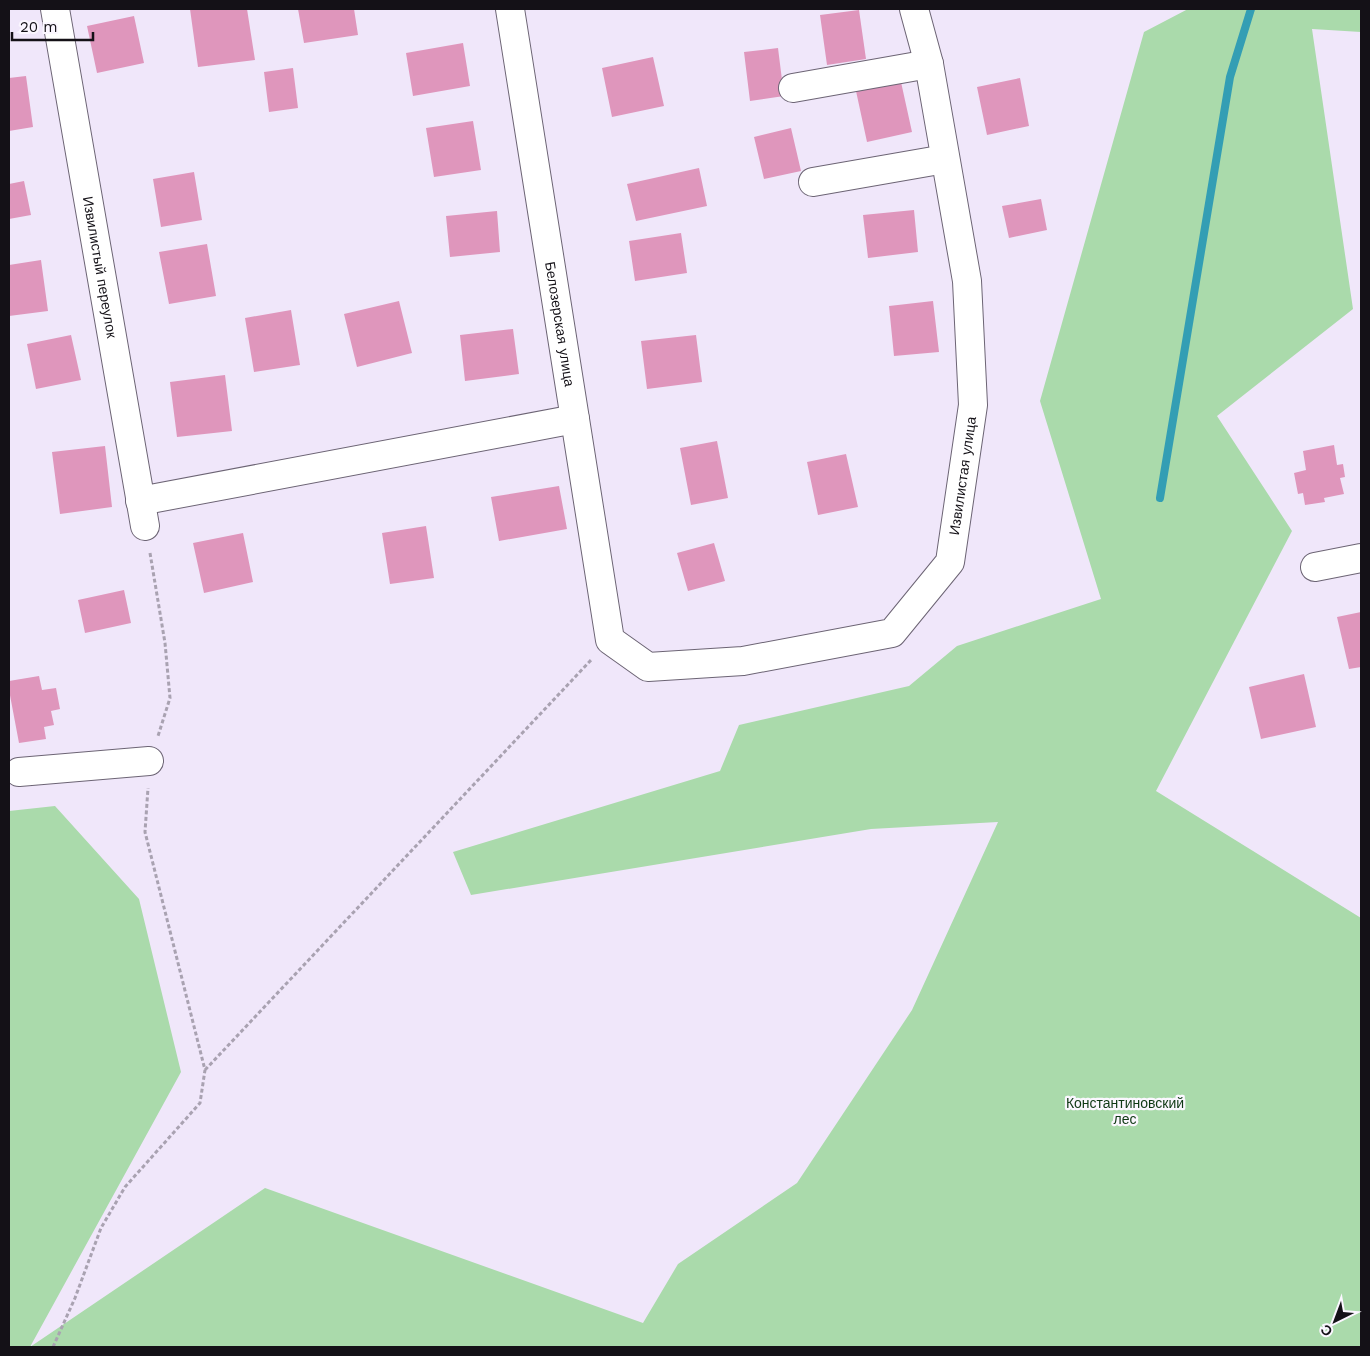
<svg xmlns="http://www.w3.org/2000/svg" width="1370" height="1356" font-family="'Work Sans',sans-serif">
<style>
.green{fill:#aadaab}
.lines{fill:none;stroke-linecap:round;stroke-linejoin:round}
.stream{stroke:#339eb4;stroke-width:8}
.building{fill:#df96bc}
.minor-casing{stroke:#6c6474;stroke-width:30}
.path{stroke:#a9a2b1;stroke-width:3;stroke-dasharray:4 2.5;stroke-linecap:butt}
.minor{stroke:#fff;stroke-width:28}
.labels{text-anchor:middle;stroke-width:4.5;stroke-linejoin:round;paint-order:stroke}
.street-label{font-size:14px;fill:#141117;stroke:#fbf7ff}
.park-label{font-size:14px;fill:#0e3813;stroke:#fbf7ff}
</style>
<rect width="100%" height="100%" fill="#f0e7fa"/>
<path class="green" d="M1188,9H1361V32L1312,29L1353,309L1217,416L1292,531L1156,791L1361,918V1347H9V811L55,806L139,899L181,1072L30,1347L265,1188L643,1323L678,1264L797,1183L912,1010L998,822L871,829L471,895L453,852L720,771L739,725L909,686L957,646L1101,599L1040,401L1144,32Z"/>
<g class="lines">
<path class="stream" d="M1160,498L1230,77L1251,9"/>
</g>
<path class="building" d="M190,9H247L255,60L198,67Z
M298,9H354L358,35L304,43Z
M859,10L866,59L827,65L820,15Z
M134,16L144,63L97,73L87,26Z
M463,43L470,86L413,96L406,53Z
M778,48L784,96L750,101L744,52Z
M653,57L664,106L612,117L602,68Z
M293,68L298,108L269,112L264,72Z
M26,76L33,127L9,131V78Z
M1020,78L1029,126L987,135L977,87Z
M901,82L912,132L867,142L856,91Z
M473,121L481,170L434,177L426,128Z
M791,128L801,171L764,179L754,137Z
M699,168L707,206L636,221L627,184Z
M194,172L202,220L161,227L153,179Z
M24,181L31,215L9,219V184Z
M1041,199L1047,230L1009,238L1002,206Z
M914,210L918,252L868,258L863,215Z
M497,211L500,252L450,257L446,216Z
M681,233L687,273L635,281L629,241Z
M207,244L216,296L169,304L159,252Z
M41,260L48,311L9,316V265Z
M399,301L412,353L357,367L344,314Z
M933,301L939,352L894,356L889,306Z
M291,310L300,365L254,372L245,318Z
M513,329L519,374L465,381L460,335Z
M71,335L81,380L36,389L27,344Z
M696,335L702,382L647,389L641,341Z
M225,375L232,431L177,437L170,382Z
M717,441L728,498L691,505L680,448Z
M1334,445L1337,465L1343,464L1345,477L1340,478L1344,494L1324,498L1325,502L1305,505L1303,493L1298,494L1294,473L1306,470L1303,451Z
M105,446L112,507L60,514L52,452Z
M846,454L858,507L818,515L807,462Z
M559,486L567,529L499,541L491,497Z
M426,526L434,578L390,584L382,533Z
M243,533L253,582L204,593L193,543Z
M714,543L725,581L688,591L677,553Z
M124,590L131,623L85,633L78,600Z
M1361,612V667L1349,669L1337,617Z
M1304,674L1316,727L1261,739L1249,687Z
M39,676L42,690L56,688L60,709L51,711L54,725L44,727L46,739L19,743L9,690V681Z"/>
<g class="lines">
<defs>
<g id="minor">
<path id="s1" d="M55,9L145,526"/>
<path id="s2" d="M510,9L610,640L648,667L743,661L892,633L950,562L973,405L967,281L929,64L914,9"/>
<path d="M793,88L929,64"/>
<path d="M813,182L945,159"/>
<path d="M140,501L575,419"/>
<path d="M1315,567L1361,558"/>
<path d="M19,772L149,761"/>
</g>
</defs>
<use href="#minor" class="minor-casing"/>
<path class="path" d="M150,553L165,643L170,698L158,736
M205,1070L592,659
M53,1347L75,1298L101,1228L125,1187L200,1103L205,1070L145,832L148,788"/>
<use href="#minor" class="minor"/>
</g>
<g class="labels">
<g class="street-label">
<text dy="5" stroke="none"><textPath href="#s1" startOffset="262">Извилистый переулок</textPath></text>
<text dy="5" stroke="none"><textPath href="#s2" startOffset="319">Белозерская улица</textPath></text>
<text dy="5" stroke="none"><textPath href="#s2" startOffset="1111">Извилистая улица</textPath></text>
</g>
<g class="park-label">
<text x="1125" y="1108">Константиновский<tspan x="1125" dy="16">лес</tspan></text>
</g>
</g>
<rect width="1370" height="1356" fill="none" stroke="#141117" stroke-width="20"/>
<g transform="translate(1335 1321) rotate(222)" stroke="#fbf7ff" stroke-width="4" paint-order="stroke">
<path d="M0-4L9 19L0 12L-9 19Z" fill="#141117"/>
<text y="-8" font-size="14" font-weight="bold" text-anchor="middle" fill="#141117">С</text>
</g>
<path d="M12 32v8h81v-8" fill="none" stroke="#141117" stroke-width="2.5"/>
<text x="20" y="32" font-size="15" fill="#141117" stroke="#fbf7ff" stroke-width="4" paint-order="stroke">20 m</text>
</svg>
